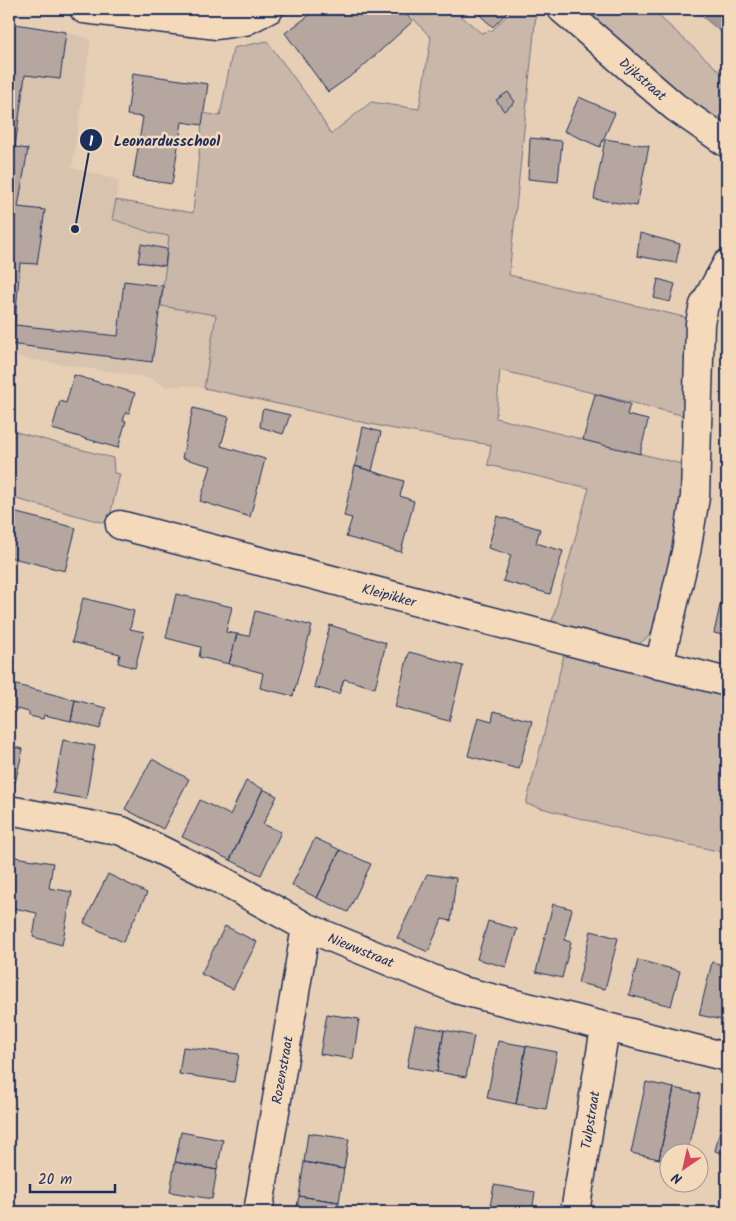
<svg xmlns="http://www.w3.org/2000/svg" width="736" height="1221" font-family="Kalam,sans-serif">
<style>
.built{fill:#d8c3af}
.green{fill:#c9b7a9;stroke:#727384}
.water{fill:#a19897;stroke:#6b6e80}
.building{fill:#b5a7a0;stroke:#1b2f5e}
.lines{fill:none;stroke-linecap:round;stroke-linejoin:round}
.street-casing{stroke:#1b2f5e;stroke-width:31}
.secondary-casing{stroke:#1b2f5e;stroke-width:31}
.street{stroke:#f4d9bb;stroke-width:28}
.secondary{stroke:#f4d9bb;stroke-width:28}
.labels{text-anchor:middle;stroke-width:5;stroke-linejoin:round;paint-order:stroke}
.street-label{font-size:14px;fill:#1b2f5e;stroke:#f4d9bb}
.leader{fill:none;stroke:#1b2f5e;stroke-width:2}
.callout-dot{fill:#1b2f5e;stroke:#f4d9bb;stroke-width:2}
.mark-label{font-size:15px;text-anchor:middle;font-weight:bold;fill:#fff}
.callout-label{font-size:15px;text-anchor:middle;font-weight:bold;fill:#1b2f5e;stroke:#f4d9bb;stroke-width:5;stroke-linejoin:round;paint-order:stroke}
</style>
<rect width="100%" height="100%" fill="#e7cfb5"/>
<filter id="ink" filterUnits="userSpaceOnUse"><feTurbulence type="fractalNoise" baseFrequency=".02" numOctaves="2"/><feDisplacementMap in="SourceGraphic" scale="10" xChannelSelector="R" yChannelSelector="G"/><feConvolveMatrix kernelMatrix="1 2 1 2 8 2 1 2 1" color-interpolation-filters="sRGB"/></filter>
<g filter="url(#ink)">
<path class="built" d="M9,23L66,32L91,39L72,168L119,180L113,219L152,233L223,247L389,428L223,392L185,385L166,387L150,378L9,356Z"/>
<path class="green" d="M419,9H453L481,33L493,30L513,9H524L536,14L509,275L688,318L685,416L500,370L496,418L686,465V493L654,630L648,637L638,645L551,625L589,488L488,465L491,445L389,428L204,388L216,315L161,306L169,236L152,233L112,219L116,200L193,213L203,113L220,116L233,48L267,41L309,98L331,134L371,102L419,109L431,38L411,16Z
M586,9H651L727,78V127L686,99L585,12Z
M9,430L113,458L114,473L120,474L108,524L9,497Z
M564,655L727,695V853L639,834L526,804Z"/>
<path class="water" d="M693,9H727V37Z"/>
<path class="building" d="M318,9H400L413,21L358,71L328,92L285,33Z
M473,9H510L493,27Z
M9,23L66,32L60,79L25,75L15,147L28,149L18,207L45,210L37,264L20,263L15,325L118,336L124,281L163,286L152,362L9,344Z
M133,73L208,84L202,125L182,122L172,184L133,178L143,117L127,115Z
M508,92L515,102L504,111L496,100Z
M579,97L615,113L600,147L564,131Z
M530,138L562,141L558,182L528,179Z
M605,139L649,146L637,206L594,199Z
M640,233L680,244L676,263L637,256Z
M141,244L167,249L165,266L138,262Z
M658,279L675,284L670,302L654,298Z
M74,375L135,393L129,413L126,412L123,421H126L118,448L52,429L60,401L66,403Z
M595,394L630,404L627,415L648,420L640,454L583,440Z
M193,408L229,417L221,446L265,459L250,517L200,501L211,466L182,458Z
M264,409L290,415L283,434L260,427L262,411Z
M363,427L381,432L372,471L355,466Z
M355,466L404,481L400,496L414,501L401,552L346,537L352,518L344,516Z
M9,511L76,528L65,571L9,557Z
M497,516L540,529L536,543L563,551L550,594L503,581L511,555L488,548Z
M723,592L727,593V636L714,633Z
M176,594L232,607L226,632L237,634L229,664L199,657L201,647L166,638Z
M83,598L134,611L130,629L144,632L135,668L118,663L120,654L72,642Z
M255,611L312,626L293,696L260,688L263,673L229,664L237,634L249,636Z
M330,625L386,643L375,688L344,679L339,694L314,687Z
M409,652L463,666L449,721L395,707Z
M9,683L75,700L71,721L44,715L43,719L29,716V712L9,707Z
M75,700L106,708L100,729L71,721Z
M494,711L532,721L519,769L468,756L478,717L492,721Z
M63,740L95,746L86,799L53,793Z
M9,746L23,749L14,787L9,785Z
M152,759L189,779L163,829L125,809Z
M246,781L263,789L230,860L182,837L200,800L230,815Z
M263,789L277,796L263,824L281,832L261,875L230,860Z
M315,838L340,850L317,898L292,885Z
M340,850L371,864L348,912L317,898Z
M9,856L53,863L49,888L72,892L62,945L33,937L37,913L9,907Z
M108,874L147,893L123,942L84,923Z
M427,874L456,878L451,921L442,919L428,952L397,938Z
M553,904L572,909L564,940L571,942L562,978L536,972Z
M488,921L517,929L506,967L477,959Z
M225,926L257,942L233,989L201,974Z
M591,931L618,938L605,989L578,983Z
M638,960L680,971L671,1006L629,995Z
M712,962L727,966V1021L699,1015Z
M327,1014L359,1019L353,1059L320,1054Z
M415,1025L444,1030L437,1072L407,1067Z
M444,1030L474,1036L466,1077L437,1072Z
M498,1041L526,1046L516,1104L487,1098Z
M526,1046L557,1052L546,1109L516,1104Z
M183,1047L239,1054L234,1082L179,1074Z
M646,1082L674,1088L659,1159L631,1153Z
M674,1088L700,1094L687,1154H668V1161L659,1159Z
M727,1101V1155L715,1151Z
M181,1132L223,1140L217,1170L175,1162Z
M308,1133L349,1139L344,1169L304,1162Z
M175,1162L217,1170L212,1199L170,1192Z
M304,1162L344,1169L339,1202L299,1196Z
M494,1185L535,1192L532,1212H489Z
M299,1196L339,1202L337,1212H296Z
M615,1207L646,1212H614Z"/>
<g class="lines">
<defs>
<path id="street" d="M562,9L675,107L727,143
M120,525L727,682
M659,665L686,552L695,497L700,323L704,305L727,264
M9,810L122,831L221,880L306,927L459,990L727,1057
M258,1212L306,927
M575,1212L605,1028"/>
<path id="secondary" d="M84,9L217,25L245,21L269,9"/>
</defs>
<use href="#street" class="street-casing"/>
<use href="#secondary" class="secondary-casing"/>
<use href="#street" class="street"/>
<use href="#secondary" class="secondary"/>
</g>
</g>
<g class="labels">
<g class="street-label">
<text transform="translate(643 79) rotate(41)" y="5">Dijkstraat</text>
<text transform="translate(389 595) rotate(15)" y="5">Kleipikker</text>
<text transform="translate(361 950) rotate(22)" y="5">Nieuwstraat</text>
<text transform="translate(282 1070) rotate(-80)" y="5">Rozenstraat</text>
<text transform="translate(590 1120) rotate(-81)" y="5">Tulpstraat</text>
</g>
</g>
<path class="leader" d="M75 229L91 140"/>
<g class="callout-dot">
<circle cx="75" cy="229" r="5"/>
<circle cx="91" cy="140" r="12"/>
</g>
<g class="mark-label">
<text x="91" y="146">1</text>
</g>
<g class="callout-label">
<text x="167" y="146">Leonardusschool</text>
</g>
<rect width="736" height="1221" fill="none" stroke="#f4d9bb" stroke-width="30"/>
<rect x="15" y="15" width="706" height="1191" fill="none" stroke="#1b2f5e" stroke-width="2" filter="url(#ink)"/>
<g transform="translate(684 1168) rotate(214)"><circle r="24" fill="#f4d9bb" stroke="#9d9596"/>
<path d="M0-4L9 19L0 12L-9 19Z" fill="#d1495b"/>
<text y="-8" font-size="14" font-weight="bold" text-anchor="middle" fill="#1b2f5e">N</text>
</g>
<path d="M30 1184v8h85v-8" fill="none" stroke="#1b2f5e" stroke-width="2.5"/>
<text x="38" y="1184" font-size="15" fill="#1b2f5e" stroke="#f4d9bb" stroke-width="4" paint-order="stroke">20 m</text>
</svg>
